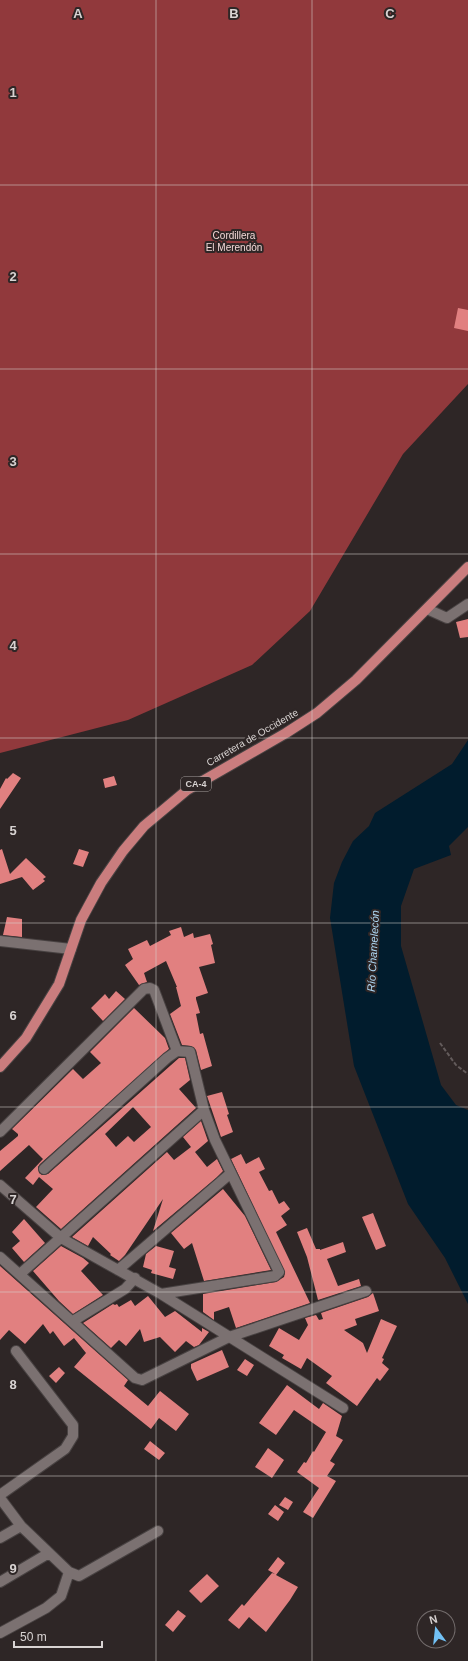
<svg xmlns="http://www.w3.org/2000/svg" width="468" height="1661" font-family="Arial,sans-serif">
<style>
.forest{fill:#91393c}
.water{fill:#011c2d}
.building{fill:#e18080;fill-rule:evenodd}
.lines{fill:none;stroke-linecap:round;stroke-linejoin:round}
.minor-casing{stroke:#484242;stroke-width:12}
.major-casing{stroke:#484242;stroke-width:12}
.path{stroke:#635b5b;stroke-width:2;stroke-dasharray:4 2;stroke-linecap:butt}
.minor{stroke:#7b7171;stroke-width:10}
.major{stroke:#ca7d7e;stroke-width:10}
.grid{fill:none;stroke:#d8d3d2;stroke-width:1;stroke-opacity:0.55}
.labels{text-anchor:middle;stroke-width:4;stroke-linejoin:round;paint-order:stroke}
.shield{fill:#2e2626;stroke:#a59f9e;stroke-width:1}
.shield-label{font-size:9px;font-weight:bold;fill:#d8d3d2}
.park-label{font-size:10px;fill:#f3d8d7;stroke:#2e2626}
.street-label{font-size:10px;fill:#d8d3d2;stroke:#2e2626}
.water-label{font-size:11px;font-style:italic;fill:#afd9f6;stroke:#2e2626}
.grid-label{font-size:13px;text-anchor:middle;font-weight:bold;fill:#d8d3d2;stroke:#2e2626;stroke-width:4;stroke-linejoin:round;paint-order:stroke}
</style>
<rect width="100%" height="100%" fill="#2e2626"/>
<path class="forest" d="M0,0H468V384L403,454L310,611L252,665L128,720L0,753Z"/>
<path class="water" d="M468,740V827L449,846L451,855L414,869L401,906V946L441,1085L456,1105L468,1110V1304L445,1258L408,1204L354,1066L330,918L334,883L342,862L353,841L369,826L375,813L452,764Z"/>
<path class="building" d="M458,308L468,310V331L454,328Z
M468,619V637L460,638L456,622Z
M13,773L21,778L0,809V789L6,778L7,779Z
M114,776L117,785L105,788L103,779Z
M2,849L10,874L26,858L46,877L43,879L45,881L33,890L22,877L0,884V850Z
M79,849L89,852L83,867L73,864Z
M7,917L22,919V937L3,935Z
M181,927L184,937L193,933L194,938L210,934L213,944L211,945L215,963L199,967L208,993L196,997V999L200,1013L196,1014L200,1034L203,1033L212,1066L201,1070L196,1050L191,1046L182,1045L170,1014L181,1006L176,987H177L166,961L144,973L147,982L139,985L125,965L133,959L128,949L147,940L150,946L171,935L169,931Z
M116,991L125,999L103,1021L91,1008L105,994L109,999Z
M134,1008L165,1038L169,1049L40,1164L38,1167L39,1173L42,1175L48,1174L179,1058H185L190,1080L179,1089L196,1108L61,1229L36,1207L53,1189L39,1177L33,1185L25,1178L43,1159L29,1145L0,1171V1151L18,1136V1134L12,1129L73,1069L83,1079L101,1063L90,1052ZM133,1107L151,1127L134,1142L128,1136L116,1147L105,1134Z
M222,1092L229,1114L227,1115L233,1132L221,1137L207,1096Z
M201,1121L208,1141L195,1152L207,1167L217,1159L223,1171L216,1178L153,1231L163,1199L125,1255L119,1261L110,1255L111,1254L93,1237L88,1246L72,1237L167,1152L174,1160L191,1147L183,1137Z
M241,1154L246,1164L259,1157L265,1169L259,1172L269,1191L272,1190L279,1204L284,1201L290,1209L281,1216L287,1225L276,1232L310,1303L236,1328L229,1307L214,1312V1320L203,1312V1294L276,1282L284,1277L285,1273L231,1159Z
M223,1189L245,1216L271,1270L204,1281L192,1243L184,1249L171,1233Z
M373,1213L386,1246L376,1250L362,1217Z
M24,1219L45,1243L24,1262L12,1248L20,1241L12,1232Z
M307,1228L316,1249H320V1250L343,1242L346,1252L327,1259L338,1286L359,1279L361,1286L318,1300L307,1257L297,1232Z
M61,1246L83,1258L89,1263L81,1271L103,1295L73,1314L59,1301L33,1271Z
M156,1246L174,1251L169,1267L176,1269L173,1279L151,1273L152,1270L143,1267L146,1254Z
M0,1266L128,1380L124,1386L148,1406L160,1391L189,1414L176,1431L159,1418L151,1429L74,1367L86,1353L74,1338L64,1346L53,1331L50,1334L43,1324L25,1344L9,1330L0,1340Z
M373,1293L379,1311L355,1319L357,1325L344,1330L363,1343L367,1353L381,1319L397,1326L382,1358L384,1359L382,1363L389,1369L380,1381L377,1378L357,1406L326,1383L332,1376L307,1358L301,1369L282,1358L284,1355L269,1346L279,1328L299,1340L308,1325L305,1318L316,1315L319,1320L323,1319L321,1313L368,1297Z
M148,1296L165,1317L175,1311L202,1332V1328L209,1332L199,1345L194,1347L186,1341L175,1352L160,1337L144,1342L140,1329L126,1346L119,1340L111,1348L83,1323L113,1304L115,1305L117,1304L119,1307L131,1300L135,1306Z
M222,1350L229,1367L197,1381L191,1368V1364Z
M245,1359L254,1365L247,1376L237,1370Z
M59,1367L65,1373L56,1383L49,1376Z
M287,1385L319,1409L323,1403L342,1416L336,1436L343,1440L330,1461L335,1464L327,1476L336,1481L313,1518L303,1512L319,1488L297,1472L304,1462L306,1463L313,1451L314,1452L326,1432L294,1410L276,1435L259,1423Z
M150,1441L165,1453L159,1460L144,1449Z
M268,1448L284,1460L272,1478L255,1467Z
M285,1497L293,1502L288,1510L279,1505Z
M275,1505L284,1512L278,1521L268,1514Z
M278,1557L285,1563L276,1575L298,1587L290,1600L266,1632L249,1617L239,1629L228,1620L242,1604L244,1606L272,1573L275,1574L268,1570Z
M207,1574L219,1586L201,1603L189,1591Z
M178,1610L186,1616L173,1632L165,1625Z"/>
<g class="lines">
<defs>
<path id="minor" d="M427,609L447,618L468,604
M0,941L71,949
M0,1132L144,989L150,988L154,990L177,1051
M44,1169L167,1058L177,1051L190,1052L204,1110L215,1140L279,1272L275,1276L161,1294
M0,1185L61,1238L161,1294L343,1408
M0,1257L135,1378L142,1380L229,1337L366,1291
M118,1270L231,1173
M20,1274L204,1110
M73,1321L125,1289L135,1278
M0,1495L65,1449L73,1436V1425L16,1351
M0,1498L21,1526L69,1572L79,1576L158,1531
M0,1538L21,1526
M0,1582L49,1553
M0,1633L46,1608L61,1596L69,1572"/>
<path id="major" d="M0,1067L26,1038L59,984L81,920L101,883L123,851L144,826L187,790L286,733L317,713L356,680L468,567"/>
</defs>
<use href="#minor" class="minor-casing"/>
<use href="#major" class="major-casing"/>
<path class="path" d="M440,1043L456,1065L468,1074"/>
<use href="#minor" class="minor"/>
<use href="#major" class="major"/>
</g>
<path class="grid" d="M156,0V1661M312,0V1661M0,185H468M0,369H468M0,554H468M0,738H468M0,923H468M0,1107H468M0,1292H468M0,1476H468"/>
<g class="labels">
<rect class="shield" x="181" y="777" width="30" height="14" rx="3"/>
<g class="shield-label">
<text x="196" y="787">CA-4</text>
</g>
<g class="park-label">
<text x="234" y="239">Cordillera<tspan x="234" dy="12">El Merendón</tspan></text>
</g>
<g class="street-label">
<text transform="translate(252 737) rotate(-30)" y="4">Carretera de Occidente</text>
</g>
<g class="water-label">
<text transform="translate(373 951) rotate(-87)" y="4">Río Chamelecón</text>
</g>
</g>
<g class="grid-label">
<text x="78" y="18">A</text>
<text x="234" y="18">B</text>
<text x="390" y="18">C</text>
<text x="13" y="97">1</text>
<text x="13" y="281">2</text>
<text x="13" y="466">3</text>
<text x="13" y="650">4</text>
<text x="13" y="835">5</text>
<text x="13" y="1020">6</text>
<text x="13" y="1204">7</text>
<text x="13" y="1389">8</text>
<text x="13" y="1573">9</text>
</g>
<g transform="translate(436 1629) rotate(345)"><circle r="19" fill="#2e2626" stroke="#726b6b"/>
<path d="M0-3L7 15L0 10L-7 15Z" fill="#72c1f5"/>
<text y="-6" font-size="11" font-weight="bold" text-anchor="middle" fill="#d8d3d2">N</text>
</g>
<path d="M14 1641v6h88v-6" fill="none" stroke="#d8d3d2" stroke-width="2"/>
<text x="20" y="1641" font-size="12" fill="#d8d3d2" stroke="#2e2626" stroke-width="3" paint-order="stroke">50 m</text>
</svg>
